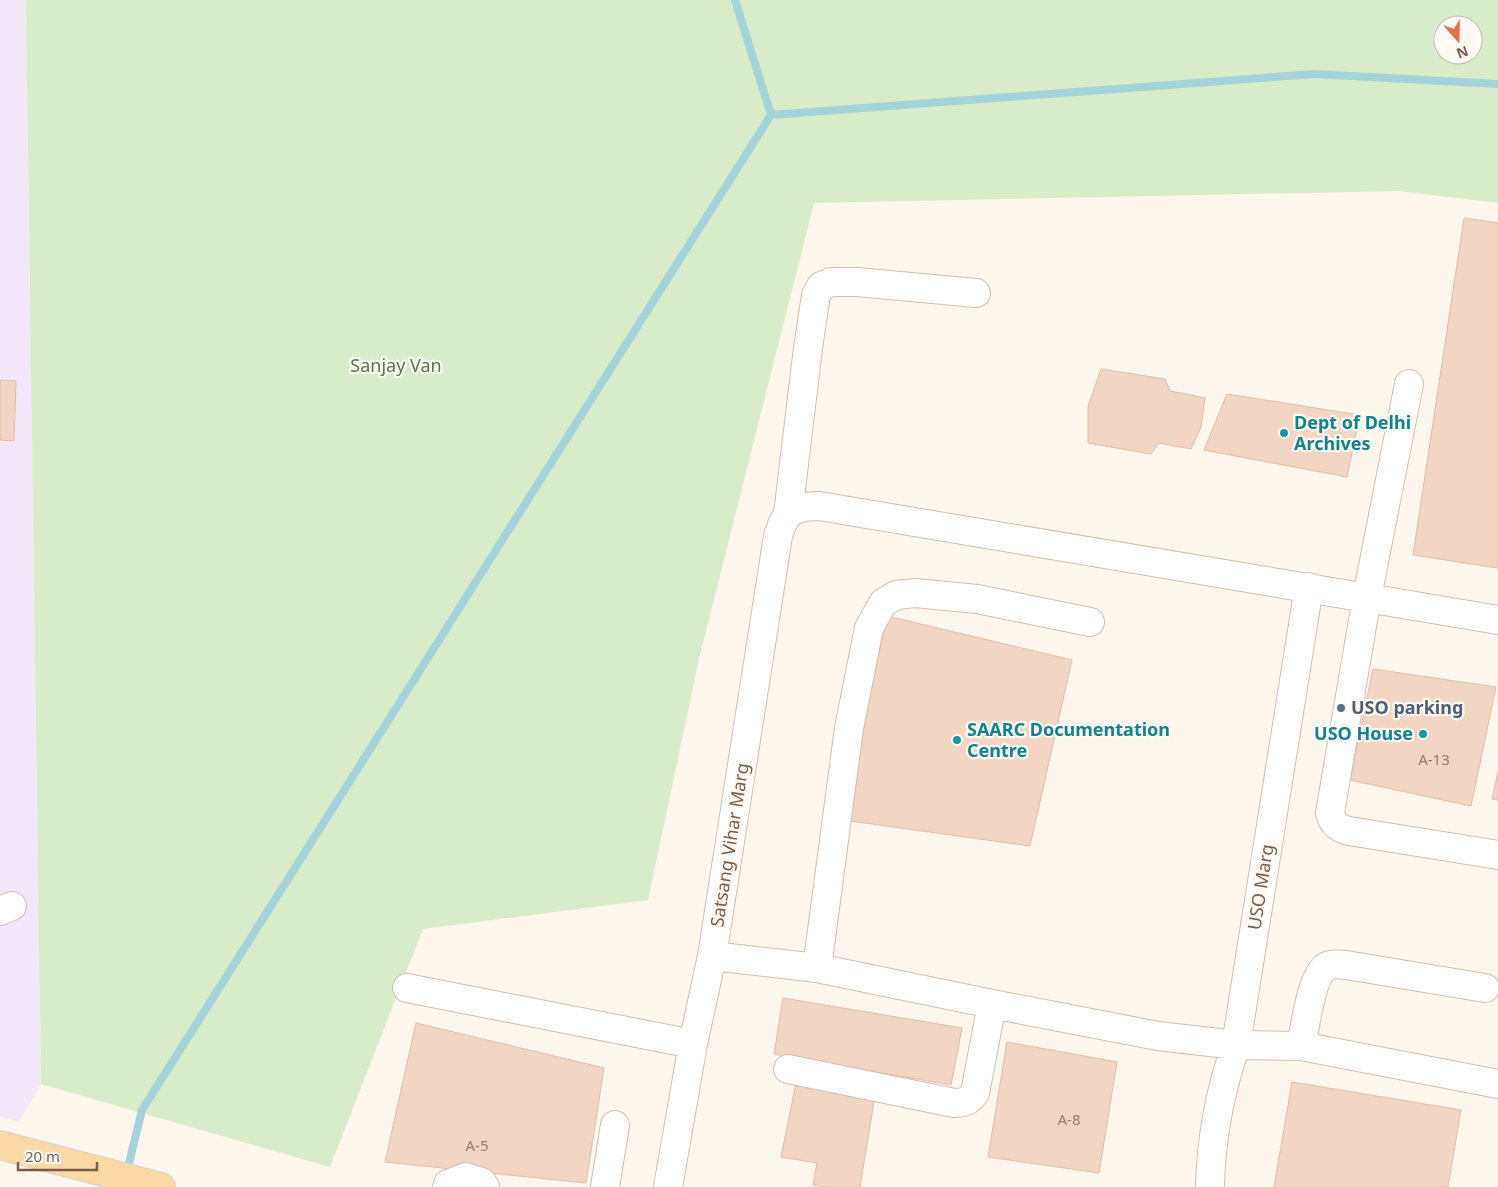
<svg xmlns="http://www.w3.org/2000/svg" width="1498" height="1187" font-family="'Noto Sans',sans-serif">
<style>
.education{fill:#f3e8fa}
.green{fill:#d8ecc9;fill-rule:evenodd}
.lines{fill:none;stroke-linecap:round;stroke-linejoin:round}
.stream{stroke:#a5d3da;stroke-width:8}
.building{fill:#f3d5c3;stroke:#e6bba3}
.minor-casing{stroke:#d1beb0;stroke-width:30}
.major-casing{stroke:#dad1cd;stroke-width:30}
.minor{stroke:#fff;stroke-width:28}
.major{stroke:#fbd9a5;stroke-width:28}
.culture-dot{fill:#0f9aa8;stroke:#fffaf3;stroke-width:2}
.service-dot{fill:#5c6f8a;stroke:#fffaf3;stroke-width:2}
.labels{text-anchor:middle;stroke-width:4.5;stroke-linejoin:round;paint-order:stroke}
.number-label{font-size:15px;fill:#987a6a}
.park-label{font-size:18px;fill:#537a41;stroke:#fffaf3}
.culture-label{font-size:18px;font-weight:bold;fill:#0d838f;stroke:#fffaf3;text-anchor:start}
.service-label{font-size:18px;font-weight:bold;fill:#4e5e75;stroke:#fffaf3;text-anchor:start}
.street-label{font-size:18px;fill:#7a5c4d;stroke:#fffaf3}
</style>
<rect width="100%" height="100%" fill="#fdf6ec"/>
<path class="education" d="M0,0H26L41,1084L19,1122L0,1117Z"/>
<path class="green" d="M26,0H1498V203L1399,191L814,203L699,659L648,900L423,929L330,1167L41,1084ZM1443,25H1473V55H1443Z"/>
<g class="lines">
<path class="stream" d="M735,0L771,115
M129,1163L142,1110L771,115L1314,74L1498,84"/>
</g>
<path class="building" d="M1464,218L1498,223V568L1413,555Z
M1101,369L1165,379L1170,391L1205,398L1201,427L1191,449L1159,443L1151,454L1088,443V407Z
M0,380L16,381L14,441L0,440Z
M1227,394L1360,415L1347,477L1204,450Z
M887,616L1072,660L1030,846L843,820Z
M1373,669L1496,687L1471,806L1350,780Z
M1498,772V800L1492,799Z
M783,998L962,1028L951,1085L774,1054Z
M416,1023L604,1068L586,1183L385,1162Z
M1007,1042L1117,1062L1099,1173L988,1157Z
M797,1078L876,1089L860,1187H827L813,1185L817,1163L781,1157Z
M1292,1082L1461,1110L1448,1187H1274Z"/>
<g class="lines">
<defs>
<path id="minor" d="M1409,384L1367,597L1330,813C1333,824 1338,828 1349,831L1498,855
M788,514L808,348L816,295L821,286L831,282H857L976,293
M0,911L12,906
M712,956L817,968L992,1004L1158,1036L1236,1045L1301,1046L1498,1084
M817,968L849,728L869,628L883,603L896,595L915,593L977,599L1090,622
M407,988L693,1044
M1301,1046C1305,1029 1311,975 1327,966C1333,963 1339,965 1346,965L1485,988
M788,1069L954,1103C964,1103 969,1101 975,1093L992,1004
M447,1187L448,1184L466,1177L482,1182L485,1187
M605,1187L615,1125
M668,1187L693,1044L712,956L778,536C785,511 794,506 819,506L1498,620
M1210,1187C1211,1138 1220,1091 1236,1045L1309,587"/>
<path id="major" d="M0,1145L161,1187"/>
</defs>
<use href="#minor" class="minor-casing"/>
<use href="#major" class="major-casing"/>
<use href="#minor" class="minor"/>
<use href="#major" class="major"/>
</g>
<g class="culture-dot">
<circle cx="1284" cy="433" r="5"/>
<circle cx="1423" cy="734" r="5"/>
<circle cx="957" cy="740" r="5"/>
</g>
<circle class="service-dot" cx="1341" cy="708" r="5"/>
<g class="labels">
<g class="number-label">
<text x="1434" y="765">A-13</text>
<text x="1069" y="1125">A-8</text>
<text x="477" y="1151">A-5</text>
</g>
<g class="park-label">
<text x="396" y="372">Sanjay Van</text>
</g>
<g class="culture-label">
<text x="1294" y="429">Dept of Delhi<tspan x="1294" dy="21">Archives</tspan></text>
<text x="967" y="736">SAARC Documentation<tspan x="967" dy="21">Centre</tspan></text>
<text x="1413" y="740" text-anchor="end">USO House</text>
</g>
<g class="service-label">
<text x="1351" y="714">USO parking</text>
</g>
<g class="street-label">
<text transform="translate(730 845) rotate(-81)" y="6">Satsang Vihar Marg</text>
<text transform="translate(1261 887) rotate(-81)" y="6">USO Marg</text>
</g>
</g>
<g transform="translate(1458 40) rotate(160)"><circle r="24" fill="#fffaf3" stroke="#cabbb1"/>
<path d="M0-4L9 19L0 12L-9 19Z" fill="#e76f51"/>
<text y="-8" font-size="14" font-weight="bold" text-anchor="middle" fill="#7a5c4d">N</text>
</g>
<path d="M18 1162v8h79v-8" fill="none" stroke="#7a5c4d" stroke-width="2.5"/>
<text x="25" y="1162" font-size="15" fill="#7a5c4d" stroke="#fffaf3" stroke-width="4" paint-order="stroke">20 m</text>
</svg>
